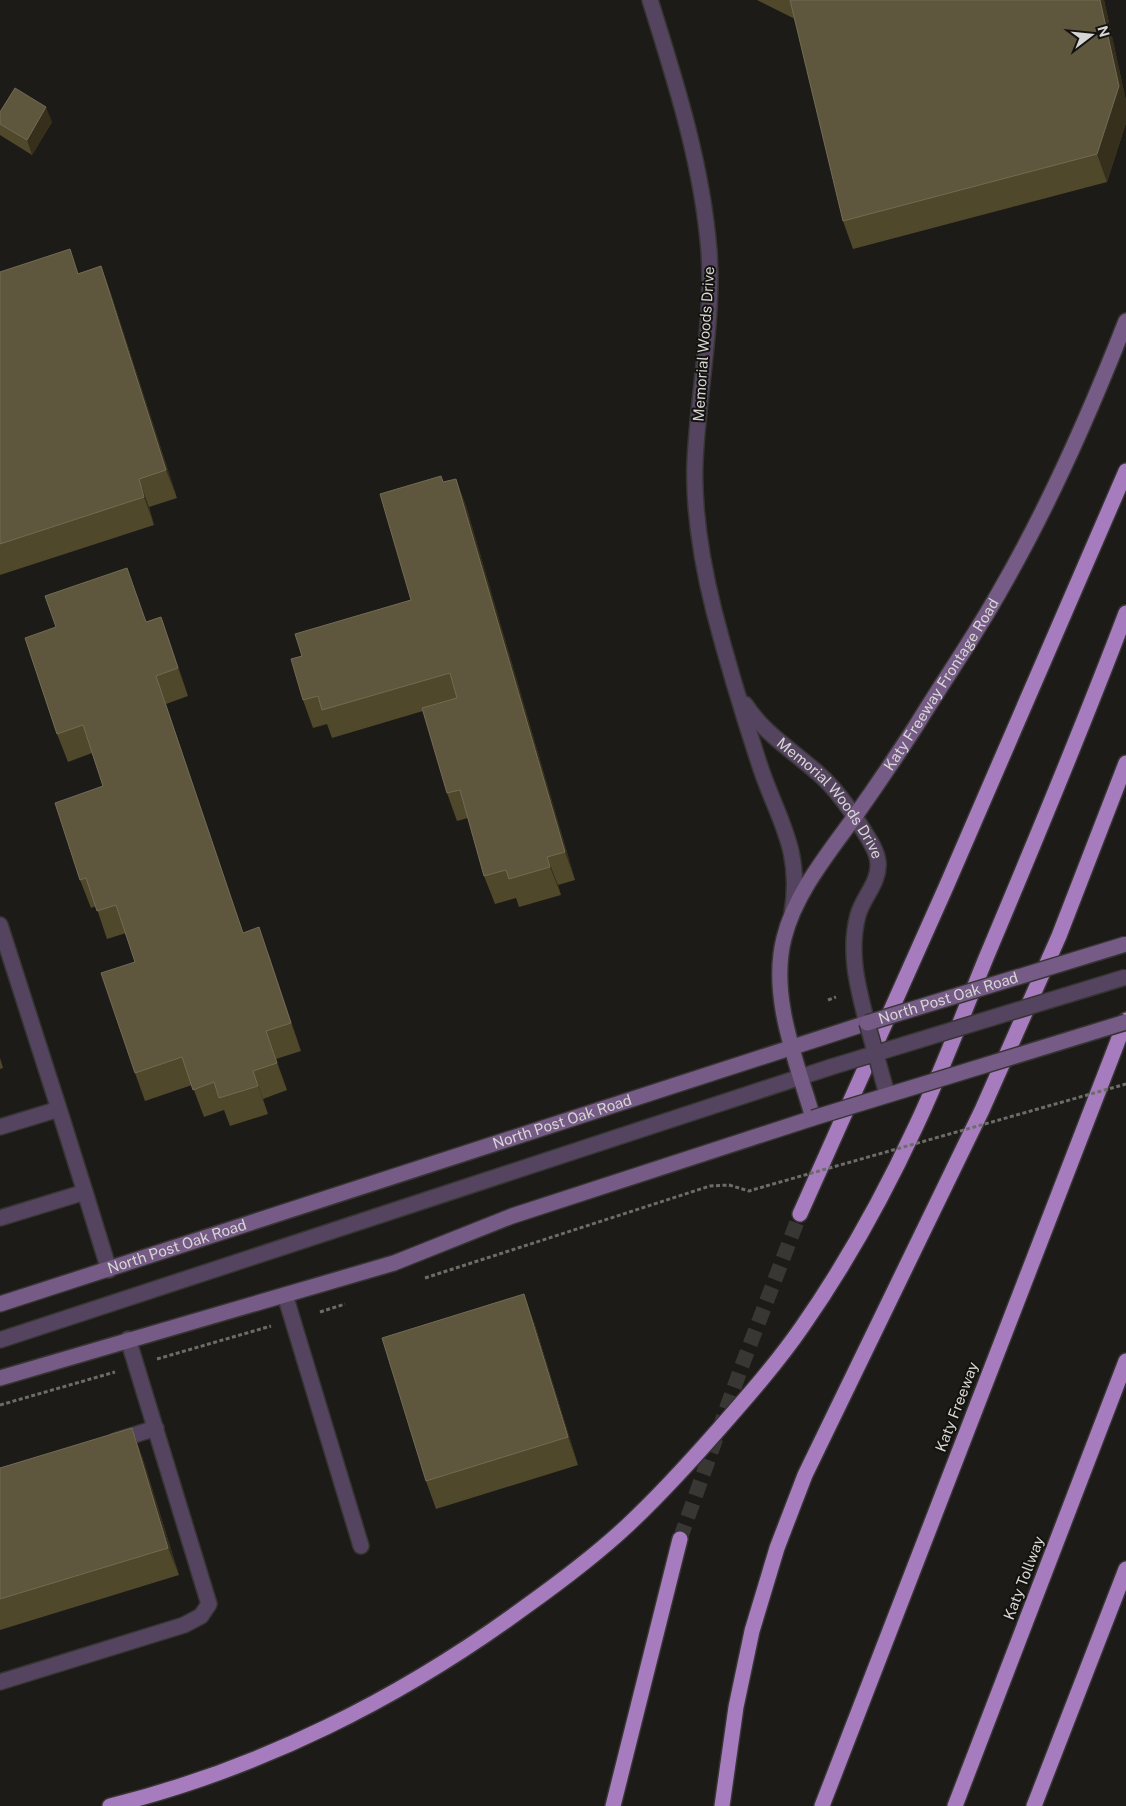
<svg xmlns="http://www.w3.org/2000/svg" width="1126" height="1806" font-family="'Public Sans',sans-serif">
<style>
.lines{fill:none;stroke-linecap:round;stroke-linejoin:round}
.motorway-tunnel{stroke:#383734;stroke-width:15;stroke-dasharray:15 8;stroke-linecap:butt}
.service-casing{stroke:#363532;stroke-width:18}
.minor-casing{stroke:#363532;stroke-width:18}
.secondary-casing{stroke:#363532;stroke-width:18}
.motorway-casing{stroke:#363532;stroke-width:18}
.path{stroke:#6d6c69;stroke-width:3;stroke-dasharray:4 2.5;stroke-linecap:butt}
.service{stroke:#55445f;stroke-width:15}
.minor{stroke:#55445f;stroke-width:15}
.secondary{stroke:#765b86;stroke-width:15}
.motorway{stroke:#a77cbf;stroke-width:15}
.service-bridge-casing{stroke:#363532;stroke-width:18;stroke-linecap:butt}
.minor-bridge-casing{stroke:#363532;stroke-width:18;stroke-linecap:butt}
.secondary-bridge-casing{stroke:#363532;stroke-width:18;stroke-linecap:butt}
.path-bridge{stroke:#6d6c69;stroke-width:3;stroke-dasharray:4 2.5;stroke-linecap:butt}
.service-bridge{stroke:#55445f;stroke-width:15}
.minor-bridge{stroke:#55445f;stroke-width:15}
.secondary-bridge{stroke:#765b86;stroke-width:15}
.wall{fill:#50482b}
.shaded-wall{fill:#352f1c}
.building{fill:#5f573d;stroke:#726b55}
.labels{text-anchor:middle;stroke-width:4;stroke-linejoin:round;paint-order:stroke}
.street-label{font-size:15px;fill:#d7d6d4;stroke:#13120f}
</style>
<rect width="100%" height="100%" fill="#1c1b18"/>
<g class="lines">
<path class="motorway-tunnel" d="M680,1539L741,1368L800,1214"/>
<defs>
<path id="service" d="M0,925L59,1109
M0,1127L59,1109L85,1192
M0,1218L85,1192L109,1270
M285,1295L361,1546
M0,1340L831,1067
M115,1441L156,1428
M0,1682L184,1625L201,1616L209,1604L128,1339"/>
<g id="minor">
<path d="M650,0C676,83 702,164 709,251C714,321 698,392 695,462C693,512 702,563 714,611C727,661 742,711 758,760C776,818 803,847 792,913"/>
<path id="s1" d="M745,704C764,734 795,752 820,775C837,790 850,809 862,828C868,838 877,850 878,862C880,882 863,897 858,915C848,952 858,988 867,1023"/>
</g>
<g id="secondary">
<path id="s2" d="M0,1304L867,1023"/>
<path id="s3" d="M0,1378L394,1263L512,1216L813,1118C797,1062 769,997 784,938C795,894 827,855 853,819C875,788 896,757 916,726C944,680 975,636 1001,589C1050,504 1090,413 1126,321"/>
</g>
<path id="motorway" d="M800,1214L946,887L1126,471
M110,1806C260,1769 401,1698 525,1607C560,1582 596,1555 628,1525C660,1495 690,1462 719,1429C748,1396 777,1363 802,1327C846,1264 884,1195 916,1126C942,1071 963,1014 986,958C1034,844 1082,729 1126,613
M613,1806L680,1539
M722,1806L736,1707L752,1631L777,1548L805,1475L982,1110L1059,936L1126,763
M822,1806L1126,1020
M955,1806L1126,1361
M1034,1806L1126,1569"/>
</defs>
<use href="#service" class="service-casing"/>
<use href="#minor" class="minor-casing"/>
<use href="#secondary" class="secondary-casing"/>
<use href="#motorway" class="motorway-casing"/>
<path class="path" d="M828,1000L836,997
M425,1278L710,1186L729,1185L749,1191L766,1186
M320,1312L345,1304
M157,1359L271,1326
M0,1405L115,1372"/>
<use href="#service" class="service"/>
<use href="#minor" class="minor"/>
<use href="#secondary" class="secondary"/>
<use href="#motorway" class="motorway"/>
<defs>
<path id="service-bridge" d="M831,1067L1126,977"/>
<path id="minor-bridge" d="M867,1023L887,1094"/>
<g id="secondary-bridge">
<path id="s4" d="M867,1023L1126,944"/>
<path d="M813,1118L1126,1022"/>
</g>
</defs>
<use href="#service-bridge" class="service-bridge-casing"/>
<use href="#minor-bridge" class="minor-bridge-casing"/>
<use href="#secondary-bridge" class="secondary-bridge-casing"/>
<path class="path-bridge" d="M766,1186L1126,1084"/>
<use href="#service-bridge" class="service-bridge"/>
<use href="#minor-bridge" class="minor-bridge"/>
<use href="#secondary-bridge" class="secondary-bridge"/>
</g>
<path class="wall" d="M757,0H1104L1126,101V123L1107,182L853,249L843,221L795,19Z
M0,112L52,122L32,155L0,135Z
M101,266L111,294L177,498L149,507L154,525L0,575V272L79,273Z
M456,479L466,506L575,880L558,885L561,895L519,907L516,898L495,904L484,876L468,818L457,821L447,793L423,711L332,738L327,724L313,728L303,700L411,600L444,482Z
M137,596L146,622L161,617L171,645L188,696L166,704L243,933L269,955L301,1051L276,1059L287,1090L263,1099L268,1114L230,1126L224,1110L204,1117L192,1085L145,1101L135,1073V962L126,933L107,939L96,906L91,908L80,880L103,786L92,753L68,762L57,734L56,627Z
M0,1058L3,1068L0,1069Z
M534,1322L578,1465L436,1509L426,1481Z
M142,1456L179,1575L0,1630V1468Z"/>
<path class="shaded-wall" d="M1100,0H1104L1126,101V123L1107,182L1097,154Z
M46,107L52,122L32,155L27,140Z
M101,266L111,294L177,498L166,470Z
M139,479L149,507L154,525L144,497Z
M456,479L466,506L575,880L565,852Z
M161,617L171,645L188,696L178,668Z
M156,676L166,704L253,961L243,933Z
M547,857L558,885L561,895L550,867Z
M259,927L269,955L301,1051L291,1023Z
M266,1031L276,1059L287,1090L277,1063Z
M253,1071L263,1099L268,1114L258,1086Z
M524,1294L534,1322L578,1465L568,1437Z
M132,1428L142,1456L179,1575L168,1548Z"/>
<path class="building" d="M790,0H1100L1119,86L1097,154L843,221Z
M15,88L46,107L27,140L0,124V112Z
M70,249L78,274L101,266L166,470L139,479L144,497L0,544V272Z
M441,476L443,482L456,479L565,852L547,857L550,867L509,879L506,870L484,876L460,790L447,793L422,708L457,698L450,673L322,710L318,696L303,700L291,659L302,656L295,634L411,600L380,494Z
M127,568L146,622L161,617L178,668L156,676L243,933L259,927L291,1023L266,1031L277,1063L253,1071L258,1086L219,1098L214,1082L193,1090L182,1057L135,1073L101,973L135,962L116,905L97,911L86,878L80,880L55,803L103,786L83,725L57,734L25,638L56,627L45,596Z
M524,1294L568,1437L426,1481L382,1338Z
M132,1428L168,1548L0,1599V1468Z"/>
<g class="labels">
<g class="street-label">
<text transform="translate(704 344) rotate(-86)" y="5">Memorial Woods Drive</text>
<text dy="5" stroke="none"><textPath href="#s3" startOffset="1338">Katy Freeway Frontage Road</textPath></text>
<text dy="5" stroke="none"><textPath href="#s1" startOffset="128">Memorial Woods Drive</textPath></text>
<text dy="5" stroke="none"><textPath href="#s4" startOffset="85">North Post Oak Road</textPath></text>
<text dy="5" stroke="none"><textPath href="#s2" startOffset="591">North Post Oak Road</textPath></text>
<text dy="5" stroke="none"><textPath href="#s2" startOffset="186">North Post Oak Road</textPath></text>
<text transform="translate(957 1407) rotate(-69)" y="5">Katy Freeway</text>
<text transform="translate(1024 1578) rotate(-69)" y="5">Katy Tollway</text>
</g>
</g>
<g transform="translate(1091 35) rotate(74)" stroke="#13120f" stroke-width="4" paint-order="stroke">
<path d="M0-4L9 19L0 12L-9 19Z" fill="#d7d6d4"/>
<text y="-8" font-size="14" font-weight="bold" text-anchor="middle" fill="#d7d6d4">N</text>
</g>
</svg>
